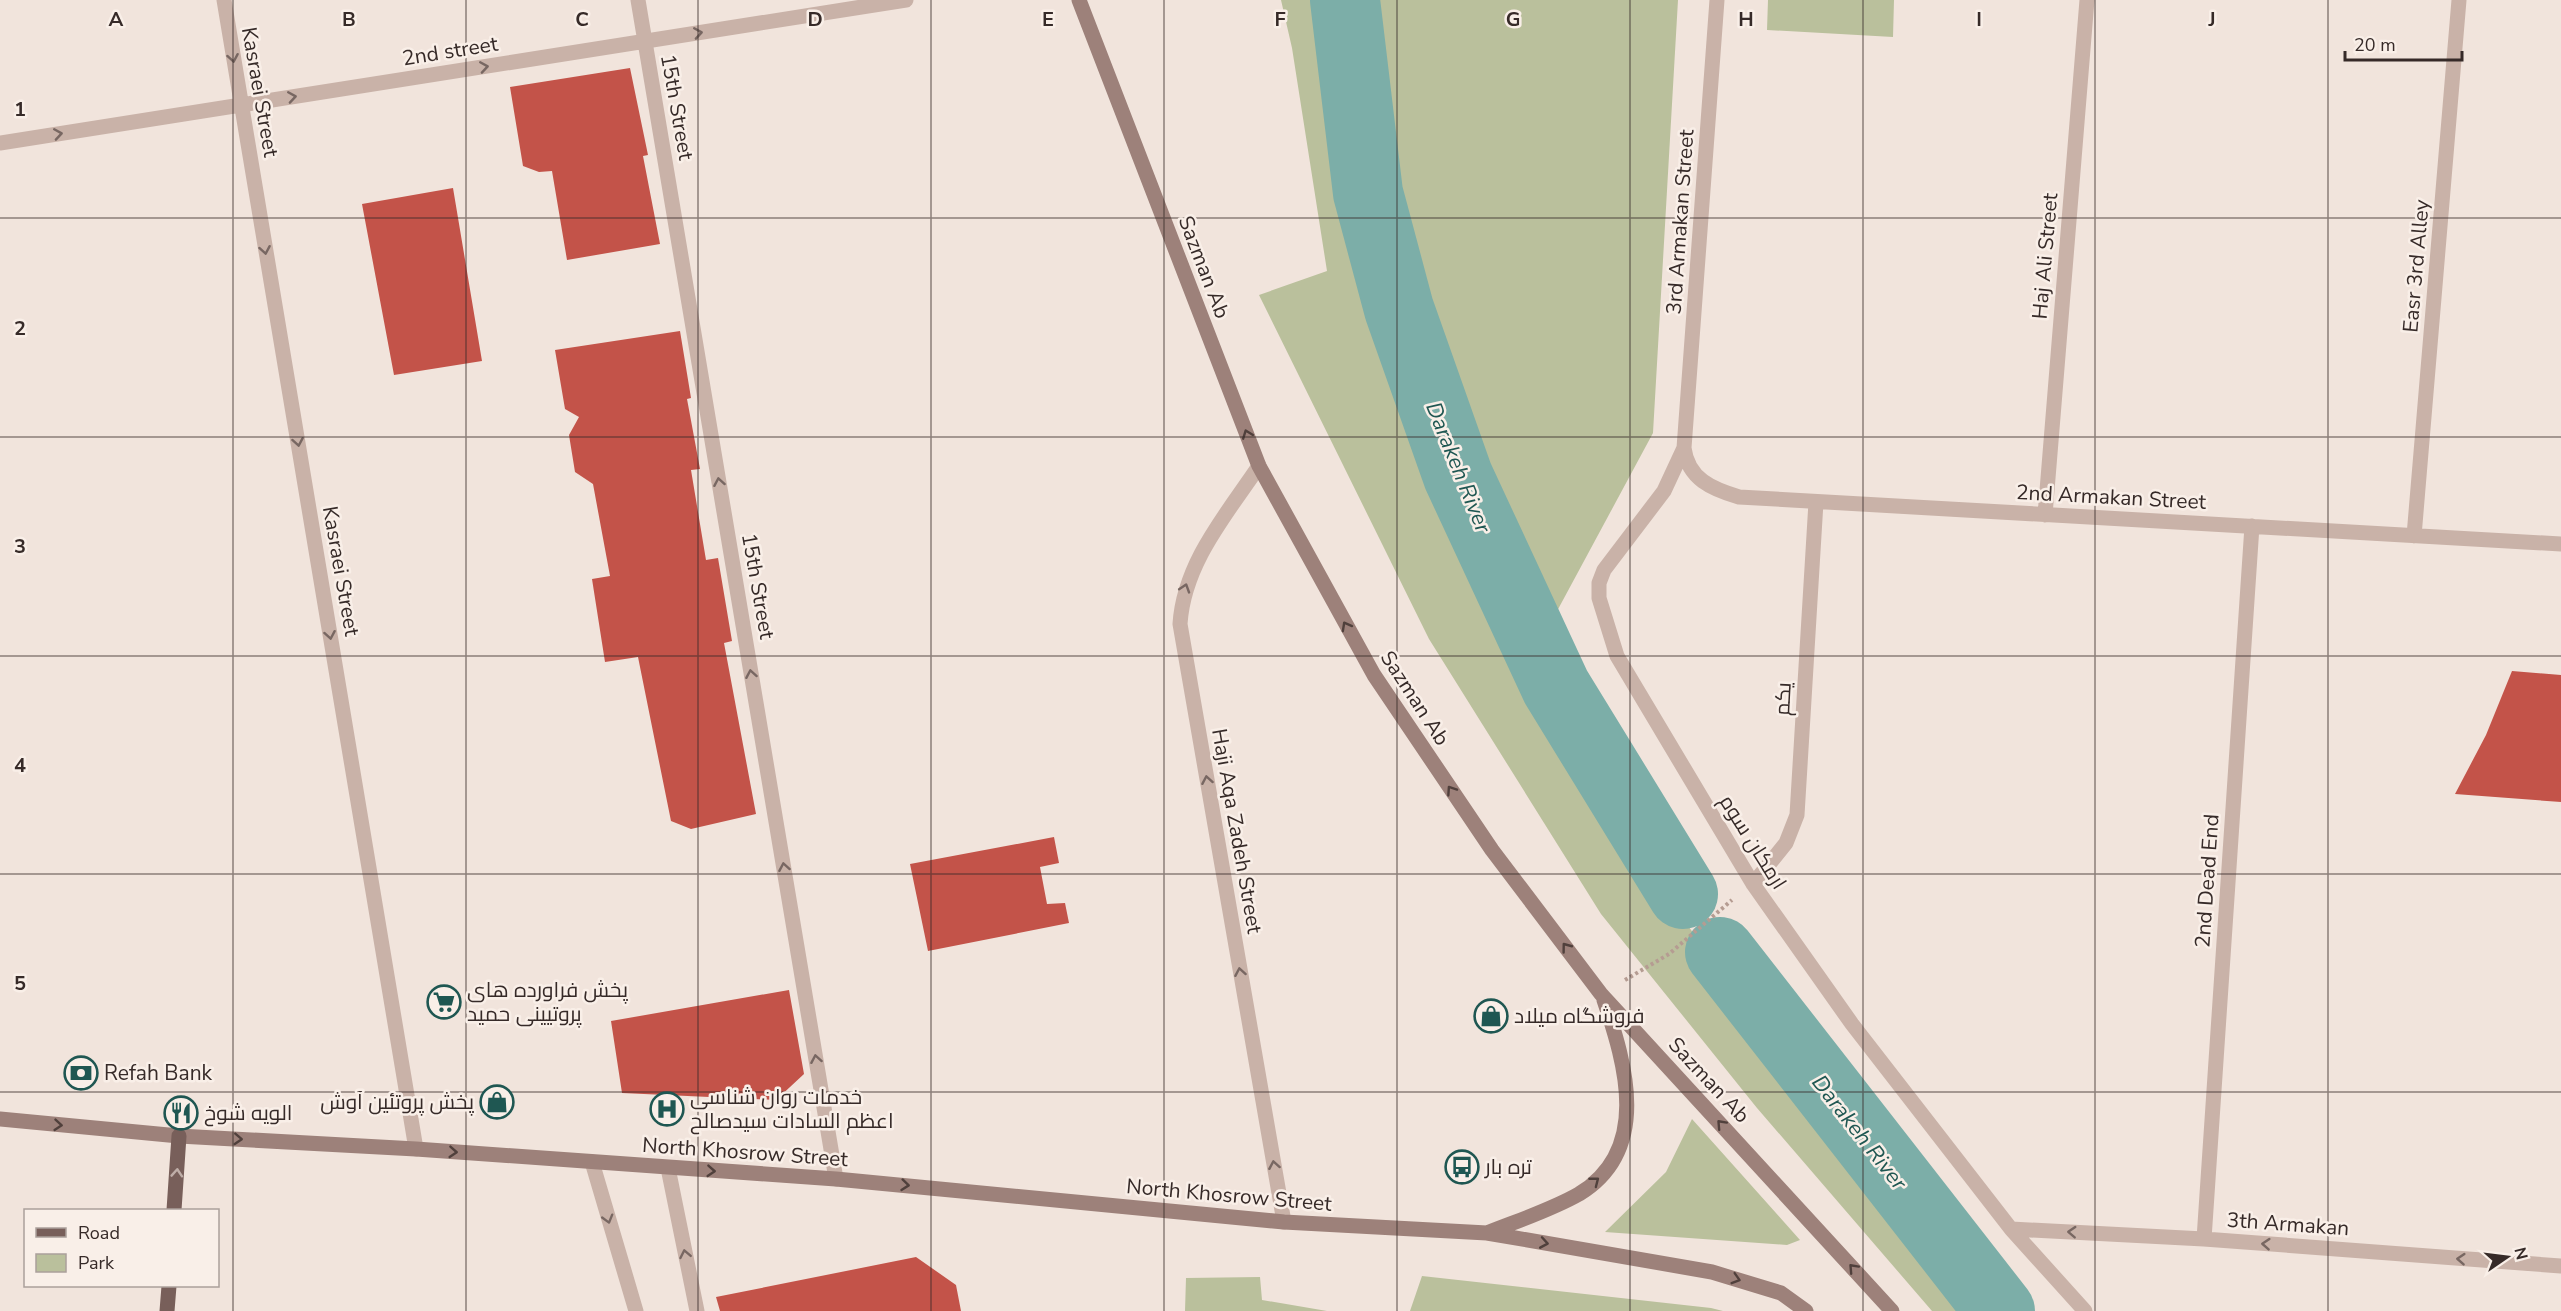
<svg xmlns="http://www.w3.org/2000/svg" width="2561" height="1311" font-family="'Nunito Sans',Cairo,sans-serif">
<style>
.green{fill:#bac09c}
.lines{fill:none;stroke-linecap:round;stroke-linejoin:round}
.river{stroke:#7caea8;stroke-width:70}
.building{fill:#c35349}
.path{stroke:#b59c92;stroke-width:4;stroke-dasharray:3 3;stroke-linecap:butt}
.service{stroke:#c9b2a8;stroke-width:15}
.minor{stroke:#c9b2a8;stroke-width:15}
.secondary{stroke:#9d817a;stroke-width:15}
.primary{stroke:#785f5a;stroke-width:15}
.oneway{stroke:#786762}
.oneway2{stroke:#50403c}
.oneway3{stroke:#bfaea8}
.grid{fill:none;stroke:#362a28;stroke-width:1.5;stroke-opacity:0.55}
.labels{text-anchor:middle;stroke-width:5;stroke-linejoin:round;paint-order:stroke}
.street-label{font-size:21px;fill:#362a28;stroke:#f9efe8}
.poi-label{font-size:21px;fill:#362a28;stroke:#f9efe8;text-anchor:start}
.water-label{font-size:22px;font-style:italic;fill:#1f5752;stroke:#f9efe8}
.grid-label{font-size:20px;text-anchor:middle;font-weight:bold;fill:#362a28;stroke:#f9efe8;stroke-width:5;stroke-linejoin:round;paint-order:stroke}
</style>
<rect width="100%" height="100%" fill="#f1e4dc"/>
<path class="green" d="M1281,0H1336L1353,177L1451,508L1598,798L1775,1049L1950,1282L1977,1311H1932L1757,1108L1601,914L1429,639L1259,295L1327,271L1292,48Z
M1375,0H1678L1653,433L1549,626L1503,533L1460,433L1389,195Z
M1768,0H1894L1893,37L1767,30Z
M1692,1119L1800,1240L1787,1245L1605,1232L1666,1172Z
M1422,1276L1711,1308L1723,1311H1410Z
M1260,1277L1262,1300L1327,1311H1185L1186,1278Z"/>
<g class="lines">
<path class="river" d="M1345,0L1368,193L1399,309L1458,476L1556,687L1683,894
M1720,952L2000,1311"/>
</g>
<path class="building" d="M630,68L648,155L643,156L660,244L567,260L552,171L539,172L523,166L510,87Z
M453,188L482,361L394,375L362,204Z
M680,331L691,398L687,399L700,469L691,470L706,560L718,558L732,641L724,643L756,814L691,829L671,821L638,657L605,662L592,579L610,576L593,484L575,472L569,435L579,417L565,409L555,350Z
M2512,671L2561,675V802L2455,794L2486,735Z
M1054,837L1059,863L1040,867L1047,904L1065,903L1069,923L928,951L910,864Z
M789,990L804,1074L776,1100L622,1093L611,1021Z
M916,1257L956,1285L961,1311H720L716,1297Z"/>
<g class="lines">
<path class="path" d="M1625,980L1669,954L1732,900"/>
<path class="service" d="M592,1162L636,1311
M668,1168L697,1311"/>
<path class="minor" d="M224,0L416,1149
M638,0L836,1179
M1717,0L1684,448L1664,491L1604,570L1599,583V598L1617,656L1753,884L1852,1024L2011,1229L2085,1311
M0,143L906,0
M1684,448C1688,479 1712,489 1739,497L2561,544
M1259,466C1226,515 1184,563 1180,624L1284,1222
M2045,515L2087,0
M2414,536L2459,0
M1753,884L1786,843L1797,815L1816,502
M2011,1229L2204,1239L2561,1266
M2204,1239L2252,526"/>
<path class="secondary" d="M1079,0L1259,466L1374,675L1492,850L1601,994L1892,1311
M0,1119L179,1136L416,1149L836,1179L1284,1222L1487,1233L1712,1272L1781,1293L1806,1311
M1487,1233C1517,1221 1551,1210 1579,1194C1651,1150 1626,1065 1604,1000"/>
<path class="primary" d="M174,1210L179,1136
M167,1311L169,1286"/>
</g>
<defs><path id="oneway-chevron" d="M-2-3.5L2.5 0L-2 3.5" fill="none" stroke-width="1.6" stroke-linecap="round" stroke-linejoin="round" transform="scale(1.5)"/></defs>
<g class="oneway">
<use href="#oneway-chevron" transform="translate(698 33) rotate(-9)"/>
<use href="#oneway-chevron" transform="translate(233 58) rotate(80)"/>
<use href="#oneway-chevron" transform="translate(484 67) rotate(-9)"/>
<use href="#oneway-chevron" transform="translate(292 97) rotate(-9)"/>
<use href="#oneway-chevron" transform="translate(58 134) rotate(-9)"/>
<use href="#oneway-chevron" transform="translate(265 250) rotate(80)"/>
<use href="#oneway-chevron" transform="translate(298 442) rotate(80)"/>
<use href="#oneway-chevron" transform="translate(719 482) rotate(-100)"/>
<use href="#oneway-chevron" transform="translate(1185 588) rotate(-72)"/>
<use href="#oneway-chevron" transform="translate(330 635) rotate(80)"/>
<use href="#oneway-chevron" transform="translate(751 674) rotate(-100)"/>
<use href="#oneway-chevron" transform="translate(1207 780) rotate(-100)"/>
<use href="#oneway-chevron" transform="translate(784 867) rotate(-100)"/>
<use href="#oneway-chevron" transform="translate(1240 972) rotate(-100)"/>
<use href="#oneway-chevron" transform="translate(816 1059) rotate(-100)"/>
<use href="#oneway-chevron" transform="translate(1274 1165) rotate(-100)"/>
<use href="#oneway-chevron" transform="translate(608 1219) rotate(74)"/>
<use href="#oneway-chevron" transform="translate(2072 1232) rotate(-177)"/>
<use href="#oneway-chevron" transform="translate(2266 1244) rotate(-176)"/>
<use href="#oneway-chevron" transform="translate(685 1254) rotate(-101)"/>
<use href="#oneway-chevron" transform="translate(2461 1259) rotate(-176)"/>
</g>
<g class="oneway2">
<use href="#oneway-chevron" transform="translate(1247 434) rotate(-111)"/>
<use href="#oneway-chevron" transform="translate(1346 626) rotate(-119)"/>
<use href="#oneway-chevron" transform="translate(1451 790) rotate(-124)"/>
<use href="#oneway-chevron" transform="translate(1566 947) rotate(-127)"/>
<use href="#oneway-chevron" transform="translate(1721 1124) rotate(-133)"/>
<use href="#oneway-chevron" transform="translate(58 1125) rotate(5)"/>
<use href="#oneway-chevron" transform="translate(238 1139) rotate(3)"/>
<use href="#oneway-chevron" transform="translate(453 1152) rotate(4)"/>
<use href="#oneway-chevron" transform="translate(711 1171) rotate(4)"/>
<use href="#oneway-chevron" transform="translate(1595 1181) rotate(-38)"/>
<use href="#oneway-chevron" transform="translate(905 1185) rotate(6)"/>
<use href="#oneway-chevron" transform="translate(1544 1243) rotate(10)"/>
<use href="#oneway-chevron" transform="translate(1853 1268) rotate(-133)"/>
<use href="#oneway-chevron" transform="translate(1736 1279) rotate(17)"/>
</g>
<use class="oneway3" href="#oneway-chevron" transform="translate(177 1173) rotate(-86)"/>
<path class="grid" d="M233,0V1311M466,0V1311M698,0V1311M931,0V1311M1164,0V1311M1397,0V1311M1630,0V1311M1863,0V1311M2095,0V1311M2328,0V1311M0,218H2561M0,437H2561M0,656H2561M0,874H2561M0,1092H2561"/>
<defs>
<symbol id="supermarket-ring" viewBox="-11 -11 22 22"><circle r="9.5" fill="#f9efe8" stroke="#1f5752" stroke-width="1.5"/><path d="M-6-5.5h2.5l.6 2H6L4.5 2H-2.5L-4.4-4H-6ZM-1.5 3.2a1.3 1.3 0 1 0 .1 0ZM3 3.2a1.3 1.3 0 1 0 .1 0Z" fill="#1f5752"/></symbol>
<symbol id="shop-ring" viewBox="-11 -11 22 22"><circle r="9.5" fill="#f9efe8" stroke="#1f5752" stroke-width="1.5"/><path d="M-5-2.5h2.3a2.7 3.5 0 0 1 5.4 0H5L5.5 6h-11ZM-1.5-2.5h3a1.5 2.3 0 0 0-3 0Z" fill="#1f5752"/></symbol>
<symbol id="bank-ring" viewBox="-11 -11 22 22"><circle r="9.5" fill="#f9efe8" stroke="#1f5752" stroke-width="1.5"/><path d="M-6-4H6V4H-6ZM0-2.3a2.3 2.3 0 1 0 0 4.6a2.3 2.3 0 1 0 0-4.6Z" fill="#1f5752"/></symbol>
<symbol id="hospital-ring" viewBox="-11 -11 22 22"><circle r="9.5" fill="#f9efe8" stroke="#1f5752" stroke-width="1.5"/><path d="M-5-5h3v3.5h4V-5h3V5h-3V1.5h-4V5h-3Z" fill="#1f5752"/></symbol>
<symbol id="restaurant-ring" viewBox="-11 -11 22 22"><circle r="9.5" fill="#f9efe8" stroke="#1f5752" stroke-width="1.5"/><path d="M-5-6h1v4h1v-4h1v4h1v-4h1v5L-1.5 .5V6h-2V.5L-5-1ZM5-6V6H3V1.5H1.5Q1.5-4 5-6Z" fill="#1f5752"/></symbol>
<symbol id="bus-ring" viewBox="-11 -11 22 22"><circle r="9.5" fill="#f9efe8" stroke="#1f5752" stroke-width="1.5"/><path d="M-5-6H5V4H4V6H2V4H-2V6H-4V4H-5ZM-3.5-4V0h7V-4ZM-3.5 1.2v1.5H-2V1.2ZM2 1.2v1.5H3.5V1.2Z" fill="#1f5752"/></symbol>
</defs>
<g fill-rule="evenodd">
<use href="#supermarket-ring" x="425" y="983" width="38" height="38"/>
<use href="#shop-ring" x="1472" y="997" width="38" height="38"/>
<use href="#bank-ring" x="62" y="1054" width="38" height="38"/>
<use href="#shop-ring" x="478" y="1083" width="38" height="38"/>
<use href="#hospital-ring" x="648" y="1090" width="38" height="38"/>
<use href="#restaurant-ring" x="162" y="1094" width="38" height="38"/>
<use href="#bus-ring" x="1443" y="1148" width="38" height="38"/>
</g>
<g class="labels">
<g class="street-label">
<text transform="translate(450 51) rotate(-9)" y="7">2nd street</text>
<text transform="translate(260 92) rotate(80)" y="7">Kasraei Street</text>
<text transform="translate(677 107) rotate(80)" y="7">15th Street</text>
<text transform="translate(1680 222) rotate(-86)" y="7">3rd Armakan Street</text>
<text transform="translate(2045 256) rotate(-85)" y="7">Haj Ali Street</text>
<text transform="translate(2416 266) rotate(-85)" y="7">Easr 3rd Alley</text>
<text transform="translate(1204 267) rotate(69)" y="7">Sazman Ab</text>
<text transform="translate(2111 497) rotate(3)" y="7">2nd Armakan Street</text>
<text transform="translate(341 571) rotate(80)" y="7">Kasraei Street</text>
<text transform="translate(758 586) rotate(80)" y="7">15th Street</text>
<text transform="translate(1415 698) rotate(57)" y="7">Sazman Ab</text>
<text transform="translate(1783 699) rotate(-87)" y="7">یکم</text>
<text transform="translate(1237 831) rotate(80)" y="7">Haji Aqa Zadeh Street</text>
<text transform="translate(1753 842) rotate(58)" y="7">ارمکان سوم</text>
<text transform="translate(2207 881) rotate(-86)" y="7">2nd Dead End</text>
<text transform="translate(1709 1080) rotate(47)" y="7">Sazman Ab</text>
<text transform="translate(745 1152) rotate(4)" y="7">North Khosrow Street</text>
<text transform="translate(1229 1195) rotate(5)" y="7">North Khosrow Street</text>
<text transform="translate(2288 1224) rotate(4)" y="7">3th Armakan</text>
</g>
<g class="poi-label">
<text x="467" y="997">پخش فراورده های<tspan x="467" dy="24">پروتیینی حمید</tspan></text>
<text x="1514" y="1023">فروشگاه میلاد</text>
<text x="104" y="1080">Refah Bank</text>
<text x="690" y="1104">خدمات روان شناسی<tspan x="690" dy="24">اعظم السادات سیدصالح</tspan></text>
<text x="474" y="1109" text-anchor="end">پخش پروتئین آوش</text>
<text x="204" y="1120">الویه شوخ</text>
<text x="1485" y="1174">تره بار</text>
</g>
<g class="water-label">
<text transform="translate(1459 467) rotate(68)" y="8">Darakeh River</text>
<text transform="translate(1860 1132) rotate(52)" y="8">Darakeh River</text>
</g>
</g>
<g class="grid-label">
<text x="116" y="26">A</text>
<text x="349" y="26">B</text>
<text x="582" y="26">C</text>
<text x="815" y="26">D</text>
<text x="1048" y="26">E</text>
<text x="1280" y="26">F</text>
<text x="1513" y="26">G</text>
<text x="1746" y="26">H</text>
<text x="1979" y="26">I</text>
<text x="2212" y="26">J</text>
<text x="20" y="116">1</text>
<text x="20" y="335">2</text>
<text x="20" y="553">3</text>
<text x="20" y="772">4</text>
<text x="20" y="990">5</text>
</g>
<rect x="24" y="1209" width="195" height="78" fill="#f9efe8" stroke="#aba09b" stroke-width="1.5"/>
<rect x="36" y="1228" width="30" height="9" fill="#785f5a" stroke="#aba09b" stroke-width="1.5"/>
<text x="78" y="1239" font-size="18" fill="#362a28">Road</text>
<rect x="36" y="1254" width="30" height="18" fill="#bac09c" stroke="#aba09b" stroke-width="1.5"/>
<text x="78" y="1269" font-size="18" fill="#362a28">Park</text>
<g transform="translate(2507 1257) rotate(76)" stroke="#f9efe8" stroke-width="4.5" paint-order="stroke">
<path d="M0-4.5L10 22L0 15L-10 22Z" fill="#362a28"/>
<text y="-9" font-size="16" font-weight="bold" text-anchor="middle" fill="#362a28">N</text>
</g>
<path d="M2345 51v9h117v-9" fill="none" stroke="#362a28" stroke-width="3"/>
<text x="2354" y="51" font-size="18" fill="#362a28" stroke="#f9efe8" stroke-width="4.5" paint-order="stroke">20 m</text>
</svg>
